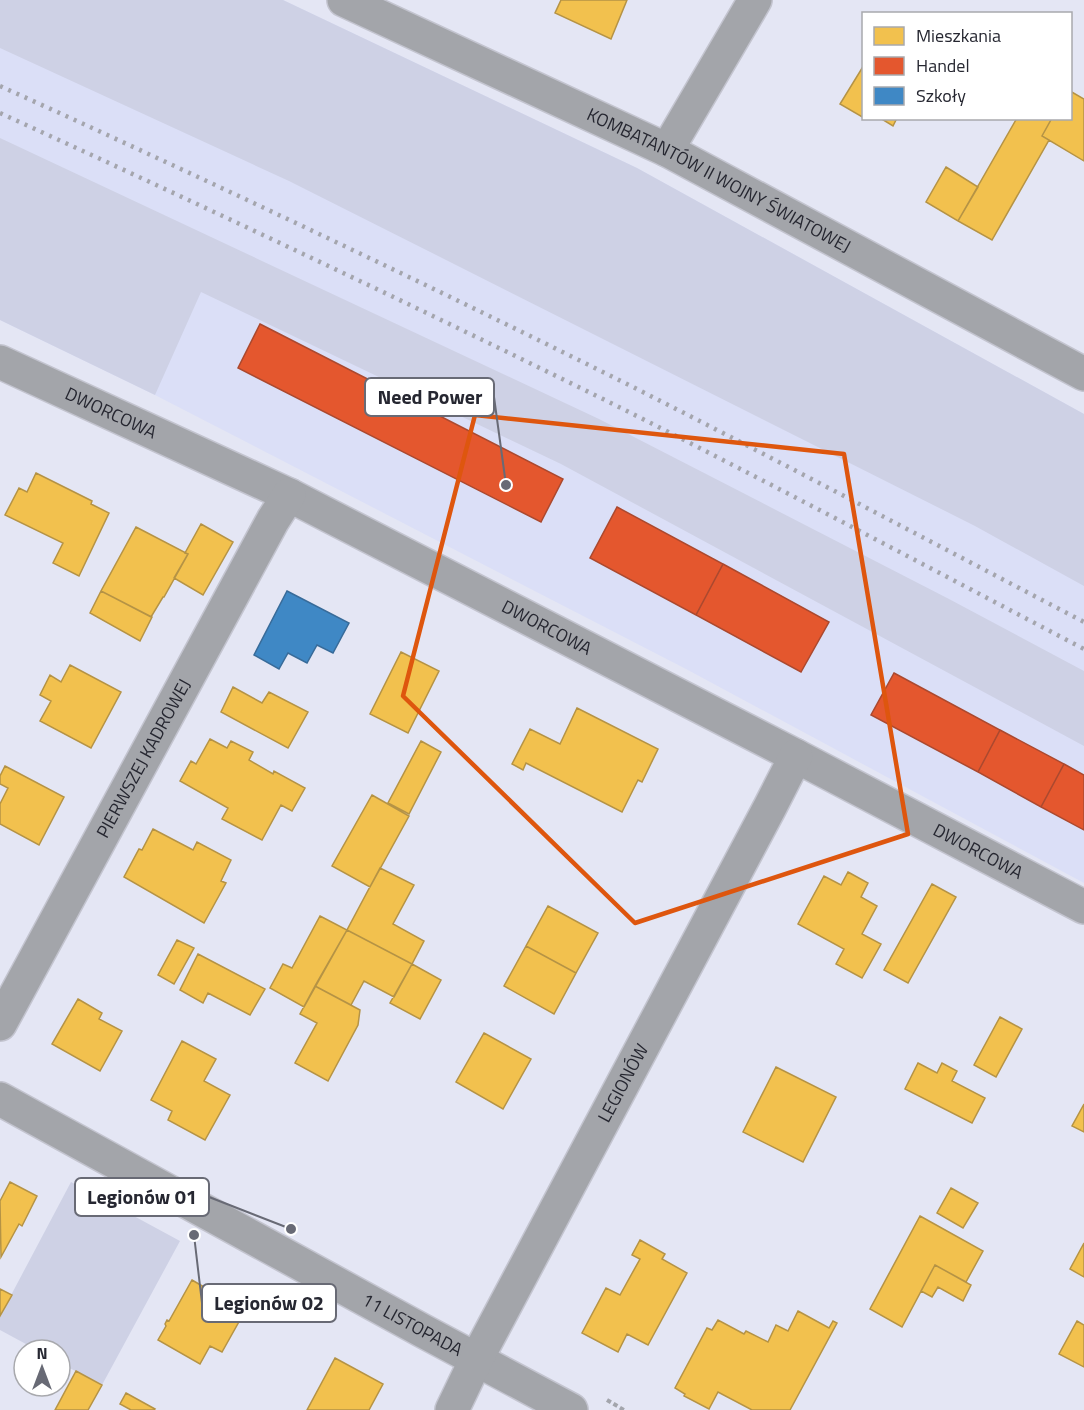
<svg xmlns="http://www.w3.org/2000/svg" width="1084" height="1410" font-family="'Titillium Web',sans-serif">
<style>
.built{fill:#dbdff7}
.green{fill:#ced1e5}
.homes{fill:#f2c14e;stroke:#b59345;stroke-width:1.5}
.shops{fill:#e4572e;stroke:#ab492f;stroke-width:1.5}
.schools{fill:#3f88c5;stroke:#386b99;stroke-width:1.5}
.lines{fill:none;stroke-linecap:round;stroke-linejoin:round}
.minor-casing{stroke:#c3c4cf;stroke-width:36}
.path{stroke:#a3a5ac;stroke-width:4;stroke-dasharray:4.5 3;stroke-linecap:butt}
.minor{stroke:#a3a5aa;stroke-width:33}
.rail{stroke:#a4a5ad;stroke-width:4.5;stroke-dasharray:3 6;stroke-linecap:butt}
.marked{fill:none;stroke:#de560e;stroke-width:4.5;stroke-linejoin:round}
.labels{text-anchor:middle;stroke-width:6;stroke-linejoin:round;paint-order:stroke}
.street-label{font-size:18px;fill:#262731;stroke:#fff}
.leader{fill:none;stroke:#686a75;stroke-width:2}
.callout-dot{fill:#686a75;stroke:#fff;stroke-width:2}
.callout{fill:#fff;stroke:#686a75;stroke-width:2}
.callout-label{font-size:20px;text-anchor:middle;font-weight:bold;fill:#262731}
</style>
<rect width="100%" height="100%" fill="#e4e6f4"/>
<path class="built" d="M0,0H283L637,168L1084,414V883L686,669L155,395L0,320Z"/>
<path class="green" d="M0,0H283L637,168L1084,414V586L975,526L289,181L0,48Z
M0,138L599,419L949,599L1084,671V746L561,464L201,292L155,395L0,320Z
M71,1182L180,1241L102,1385L60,1363V1350H37L0,1330V1316Z"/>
<path class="homes" d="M561,0H627L611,39L555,13Z
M864,65V118L840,104Z
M1070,91L1084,99V161L1042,136L1052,118H1070Z
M880,118H897L893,126Z
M1017,118H1052L1042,136L1049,140L992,240L958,221Z
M946,167L978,187L958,221L926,202Z
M36,473L92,501L91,504L109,513L79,576L53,563L63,543L5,515L19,488L27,492Z
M201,524L233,542L203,595L174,578L188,554L185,553Z
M136,527L188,554L164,597H163L151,617L101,591Z
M101,591L152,617L140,641L90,613Z
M401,652L439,671L408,733L370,714Z
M70,665L121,692L91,748L40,721L51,701L40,695L50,675L61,682Z
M233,687L262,703L269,692L308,712L288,748L221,712Z
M577,708L658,749L642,782L638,780L622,812L526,763L523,770L512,764L530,729L560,744Z
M210,739L227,748L231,741L253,752L249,760L273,774L274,771L305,788L292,811L281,805L262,840L222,819L228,808L180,781L191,761L196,764Z
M421,741L441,752L409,814L388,803Z
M5,766L64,797L39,845L0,824V804L8,788L0,784V776Z
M372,795L409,816L370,887L332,866Z
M153,829L193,850L197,842L231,860L221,881L226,883L204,923L124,877L139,849L142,850Z
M380,868L414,885L393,924L424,941L412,964L347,930Z
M848,872L868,883L861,897L877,906L862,934L881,944L862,978L836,964L844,949L798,924L824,876L841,885Z
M932,884L956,897L908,983L884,970Z
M548,906L598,933L576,973L526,946Z
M320,916L347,930L304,1007L270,988L283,964L292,968Z
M347,930L412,964L394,997L364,981L351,1005L315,986Z
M177,940L194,948L174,984L158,975Z
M526,946L576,973L554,1014L504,986Z
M198,954L265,989L250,1015L208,993L203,1003L180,990Z
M412,964L441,980L420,1019L390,1003Z
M315,986L360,1010L358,1025L328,1081L295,1063L317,1023L300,1014Z
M78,999L102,1013L99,1019L122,1031L100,1071L52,1044Z
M1000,1017L1022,1029L996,1077L974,1065Z
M484,1033L531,1059L503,1109L456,1082Z
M182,1041L216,1059L204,1081L230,1095L205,1140L168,1120L172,1111L151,1100Z
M918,1063L937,1073L942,1063L957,1071L952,1081L985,1098L972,1123L905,1089Z
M776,1067L836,1097L803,1162L743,1132Z
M1084,1104V1132L1072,1126Z
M10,1182L37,1196L22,1226L19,1224L1,1257L0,1201Z
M951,1188L978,1203L963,1228L937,1213Z
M920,1216L983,1251L966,1282L935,1265L902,1327L870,1309Z
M640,1240L665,1254L662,1259L687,1273L648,1345L627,1334L618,1352L582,1333L606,1288L620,1295L640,1259L632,1255Z
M1084,1243V1277L1070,1269Z
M935,1265L971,1285L963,1301L938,1287L932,1297L921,1291Z
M192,1280L245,1311L222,1352L210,1346L200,1364L158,1340L166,1326L165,1324L167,1320L169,1321Z
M0,1289L12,1295L0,1316Z
M798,1311L829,1328L833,1321L837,1323L790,1410H752L718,1392L709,1409L684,1396L685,1394L675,1388L707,1328L712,1330L718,1320L744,1334L746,1331L768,1342L776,1325L788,1331Z
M1077,1321L1084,1325V1367L1059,1354Z
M335,1358L383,1384L369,1410H307Z
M76,1371L102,1385L88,1410H55Z
M126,1393L155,1409L154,1410H131L120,1404Z"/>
<path class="shops" d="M260,324L563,479L541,522L238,368Z
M617,507L723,564L696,615L590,558Z
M723,564L829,622L801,672L696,615Z
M894,673L1000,730L978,772L871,715Z
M1000,730L1064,764L1041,807L978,772Z
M1064,764L1084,775V830L1041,807Z"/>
<path class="schools" d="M287,591L349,623L333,653L317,645L307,663L288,653L279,669L254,655Z"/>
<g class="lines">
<defs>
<g id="minor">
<path id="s1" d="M344,0L667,150L1084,374"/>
<path d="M667,150L755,0"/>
<path id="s2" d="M0,362L289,495L796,756L1084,907"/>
<path id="s3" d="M0,1024L273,520L289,495"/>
<path id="s4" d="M0,1099L423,1331L571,1410"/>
<path id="s5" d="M452,1410L476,1360L770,807L796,756"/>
</g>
</defs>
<use href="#minor" class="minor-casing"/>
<path class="path" d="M607,1400L624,1410"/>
<use href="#minor" class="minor"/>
<path class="rail" d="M0,86C212,182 423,282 631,386C783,463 933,543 1084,622
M0,113C206,207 411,304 615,405C772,484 928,567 1084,649"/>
</g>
<path class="marked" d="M475,415L844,454L908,834L635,923L403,696Z"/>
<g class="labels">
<g class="street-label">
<text dy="6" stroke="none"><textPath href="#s1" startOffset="416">KOMBATANTÓW II WOJNY ŚWIATOWEJ</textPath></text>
<text dy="6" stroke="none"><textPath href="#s2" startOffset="122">DWORCOWA</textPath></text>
<text dy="6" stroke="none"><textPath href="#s2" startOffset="608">DWORCOWA</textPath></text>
<text dy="6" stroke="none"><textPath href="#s3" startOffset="302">PIERWSZEJ KADROWEJ</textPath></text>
<text dy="6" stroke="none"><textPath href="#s2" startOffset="1094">DWORCOWA</textPath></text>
<text dy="6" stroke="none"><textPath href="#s5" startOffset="369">LEGIONÓW</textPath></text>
<text dy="6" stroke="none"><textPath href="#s4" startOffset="470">11 LISTOPADA</textPath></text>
</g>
</g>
<path class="leader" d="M506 485L494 397M291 1229L209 1197M194 1235L202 1303"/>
<g class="callout-dot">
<circle cx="506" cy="485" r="6"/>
<circle cx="291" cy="1229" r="6"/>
<circle cx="194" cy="1235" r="6"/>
</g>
<g class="callout">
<rect x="365" y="378" width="129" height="38" rx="6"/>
<rect x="75" y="1178" width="134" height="38" rx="6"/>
<rect x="202" y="1284" width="134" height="38" rx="6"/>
</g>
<g class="callout-label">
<text x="430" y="404">Need Power</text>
<text x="142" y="1204">Legionów 01</text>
<text x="269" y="1310">Legionów 02</text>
</g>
<rect x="862" y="12" width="210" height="108" fill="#ffffff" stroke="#a8a9ad" stroke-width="1.5"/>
<rect x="874" y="27" width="30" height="18" fill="#f2c14e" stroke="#a8a9ad" stroke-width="1.5"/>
<text x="916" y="42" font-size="18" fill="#262731">Mieszkania</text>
<rect x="874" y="57" width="30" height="18" fill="#e4572e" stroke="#a8a9ad" stroke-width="1.5"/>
<text x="916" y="72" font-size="18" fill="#262731">Handel</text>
<rect x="874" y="87" width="30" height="18" fill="#3f88c5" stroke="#a8a9ad" stroke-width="1.5"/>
<text x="916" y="102" font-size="18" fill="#262731">Szkoły</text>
<g transform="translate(42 1368)"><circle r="28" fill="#ffffff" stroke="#a8a9ad" stroke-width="1.5"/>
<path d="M0-4.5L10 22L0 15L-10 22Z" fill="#686a75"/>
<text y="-9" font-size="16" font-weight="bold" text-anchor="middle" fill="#262731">N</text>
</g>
</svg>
